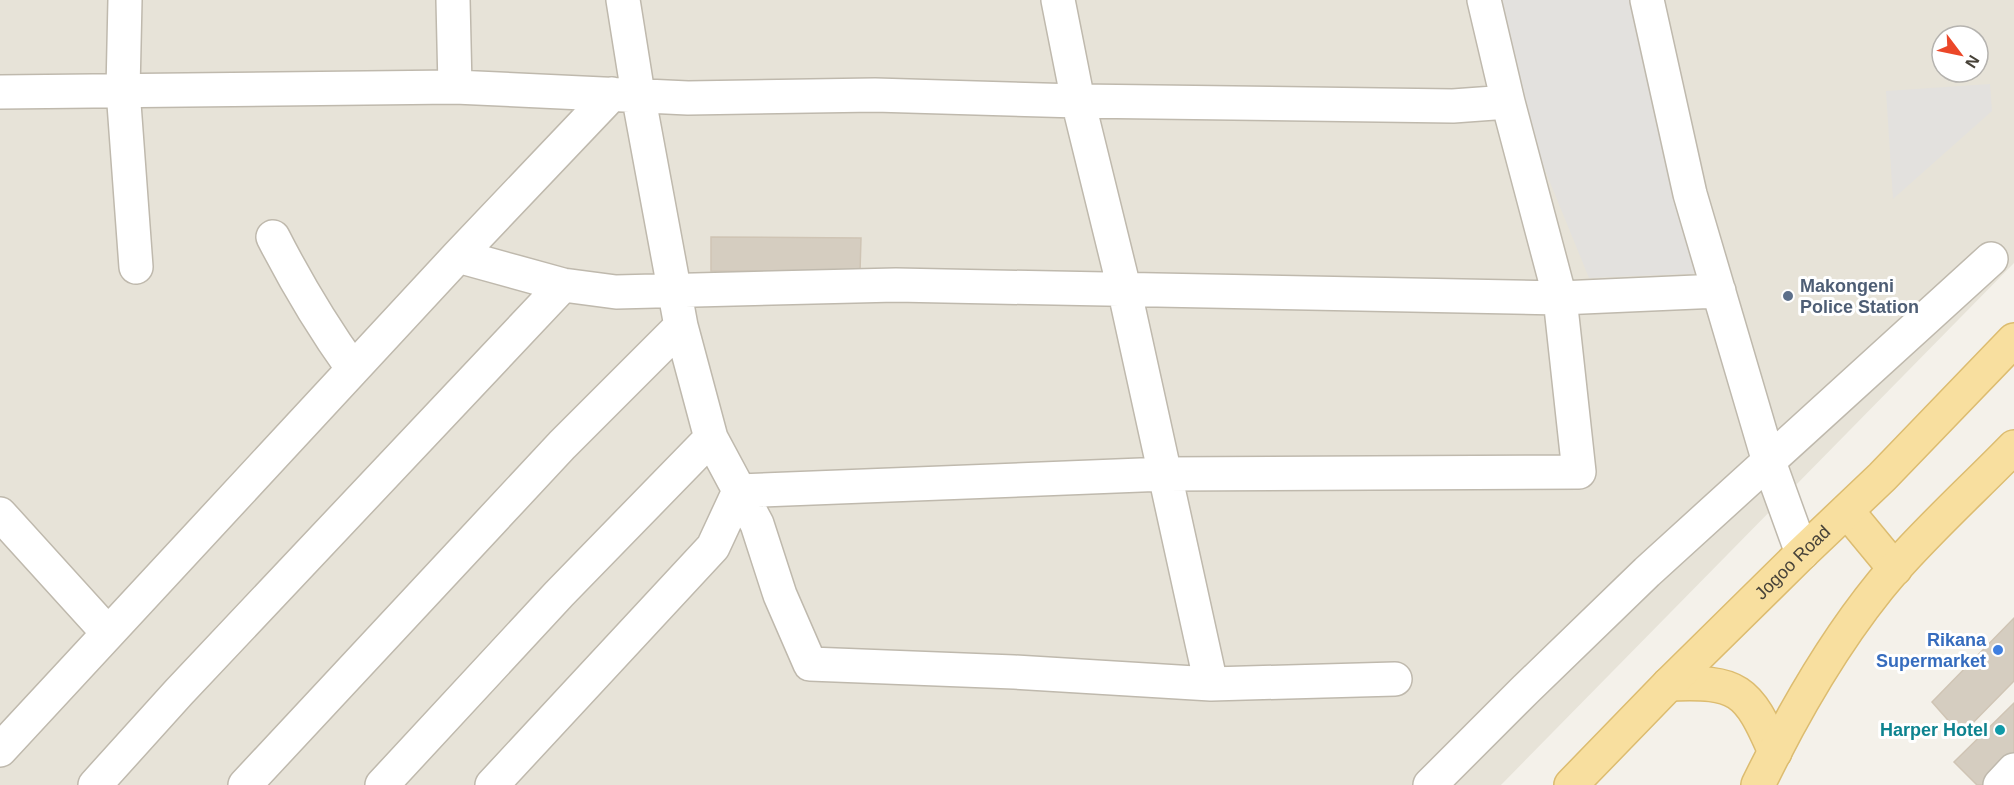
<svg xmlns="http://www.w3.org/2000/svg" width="2014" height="785" font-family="Helvetica,sans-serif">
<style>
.residential{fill:#e7e3d8;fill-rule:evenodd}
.parking{fill:#e3e1de}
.building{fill:#d5cdc0;stroke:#cfc4b4;stroke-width:1.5}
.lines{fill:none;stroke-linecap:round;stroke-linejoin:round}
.minor-casing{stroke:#bfb9ad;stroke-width:36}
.major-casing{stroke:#dcbc70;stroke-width:36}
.minor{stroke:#fff;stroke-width:33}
.major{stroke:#f8df9f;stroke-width:33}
.service-dot{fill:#5c6f8a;stroke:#fff;stroke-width:2}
.shop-dot{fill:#3f7fe0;stroke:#fff;stroke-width:2}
.culture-dot{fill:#0f9aa8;stroke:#fff;stroke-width:2}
.labels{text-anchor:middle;stroke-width:6;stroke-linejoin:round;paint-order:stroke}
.service-label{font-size:18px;font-weight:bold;fill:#4e5e75;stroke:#fff;text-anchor:start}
.street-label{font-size:18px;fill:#474238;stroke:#fff}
.shop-label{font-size:18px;font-weight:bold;fill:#366cbe;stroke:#fff;text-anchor:end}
.culture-label{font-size:18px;font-weight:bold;fill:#0d838f;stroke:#fff;text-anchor:end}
</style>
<rect width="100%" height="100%" fill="#f4f1ea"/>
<path class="residential" d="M0,0H2014V263L1501,785H0ZM1942,36H1978V72H1942Z"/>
<path class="parking" d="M1495,0H1630L1708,273L1589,278L1525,121Z
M1990,84L1992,111L1893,199L1886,91Z"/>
<path class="building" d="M711,237L861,238L860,272L711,271Z
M2014,618V681L1961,735L1932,702Z
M2014,703V758L1986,785H1977L1954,762Z"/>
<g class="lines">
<defs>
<path id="minor" d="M125,0L123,90L136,267
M453,0L455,87
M623,0L638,94L681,326L711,438L757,524L780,595L810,664L1014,672L1211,684L1395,679
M1058,0L1078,101L1124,288L1211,684
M1647,0L1690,194L1769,462L1802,553
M0,92L455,87L688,98L875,95L1078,101L1453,106L1508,102
M273,237C297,284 322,326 353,369
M458,256L563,285L616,292L896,285L1560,298L1719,291
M0,514L108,633
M0,750L458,256L612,94
M95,785L179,692L563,285
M245,785L562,445L681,326
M382,785L559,594L711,438
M492,785L713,547L739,491L1166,474L1579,472L1560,298L1508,102L1484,0
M1430,785L1525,690L1647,572L1991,259
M2000,785L2014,770"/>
<g id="major">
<path d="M1847,511L1895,569"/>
<path d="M1669,684C1738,681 1748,689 1775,752"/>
<path id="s1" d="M1571,785L1669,684L1802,553L1882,477L2014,340"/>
<path d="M1758,785C1795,709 1839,632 1895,568C1932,526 1975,487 2014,447"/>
</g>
</defs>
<use href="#minor" class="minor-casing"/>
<use href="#major" class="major-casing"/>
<use href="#minor" class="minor"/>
<use href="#major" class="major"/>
</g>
<circle class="service-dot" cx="1788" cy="296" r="6"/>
<circle class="shop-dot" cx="1998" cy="650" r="6"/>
<circle class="culture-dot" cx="2000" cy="730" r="6"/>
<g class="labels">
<g class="service-label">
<text x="1800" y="292">Makongeni<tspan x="1800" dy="21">Police Station</tspan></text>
</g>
<g class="street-label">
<text dy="6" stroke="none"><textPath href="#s1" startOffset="314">Jogoo Road</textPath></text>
</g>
<g class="shop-label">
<text x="1986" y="646">Rikana<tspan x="1986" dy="21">Supermarket</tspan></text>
</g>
<g class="culture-label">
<text x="1988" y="736">Harper Hotel</text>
</g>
</g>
<g transform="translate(1960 54) rotate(122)"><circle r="28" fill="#ffffff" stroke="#b5b3af" stroke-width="1.5"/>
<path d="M0-4.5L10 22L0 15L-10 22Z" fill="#eb4729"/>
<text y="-9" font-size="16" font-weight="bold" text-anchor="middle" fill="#474238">N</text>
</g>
</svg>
